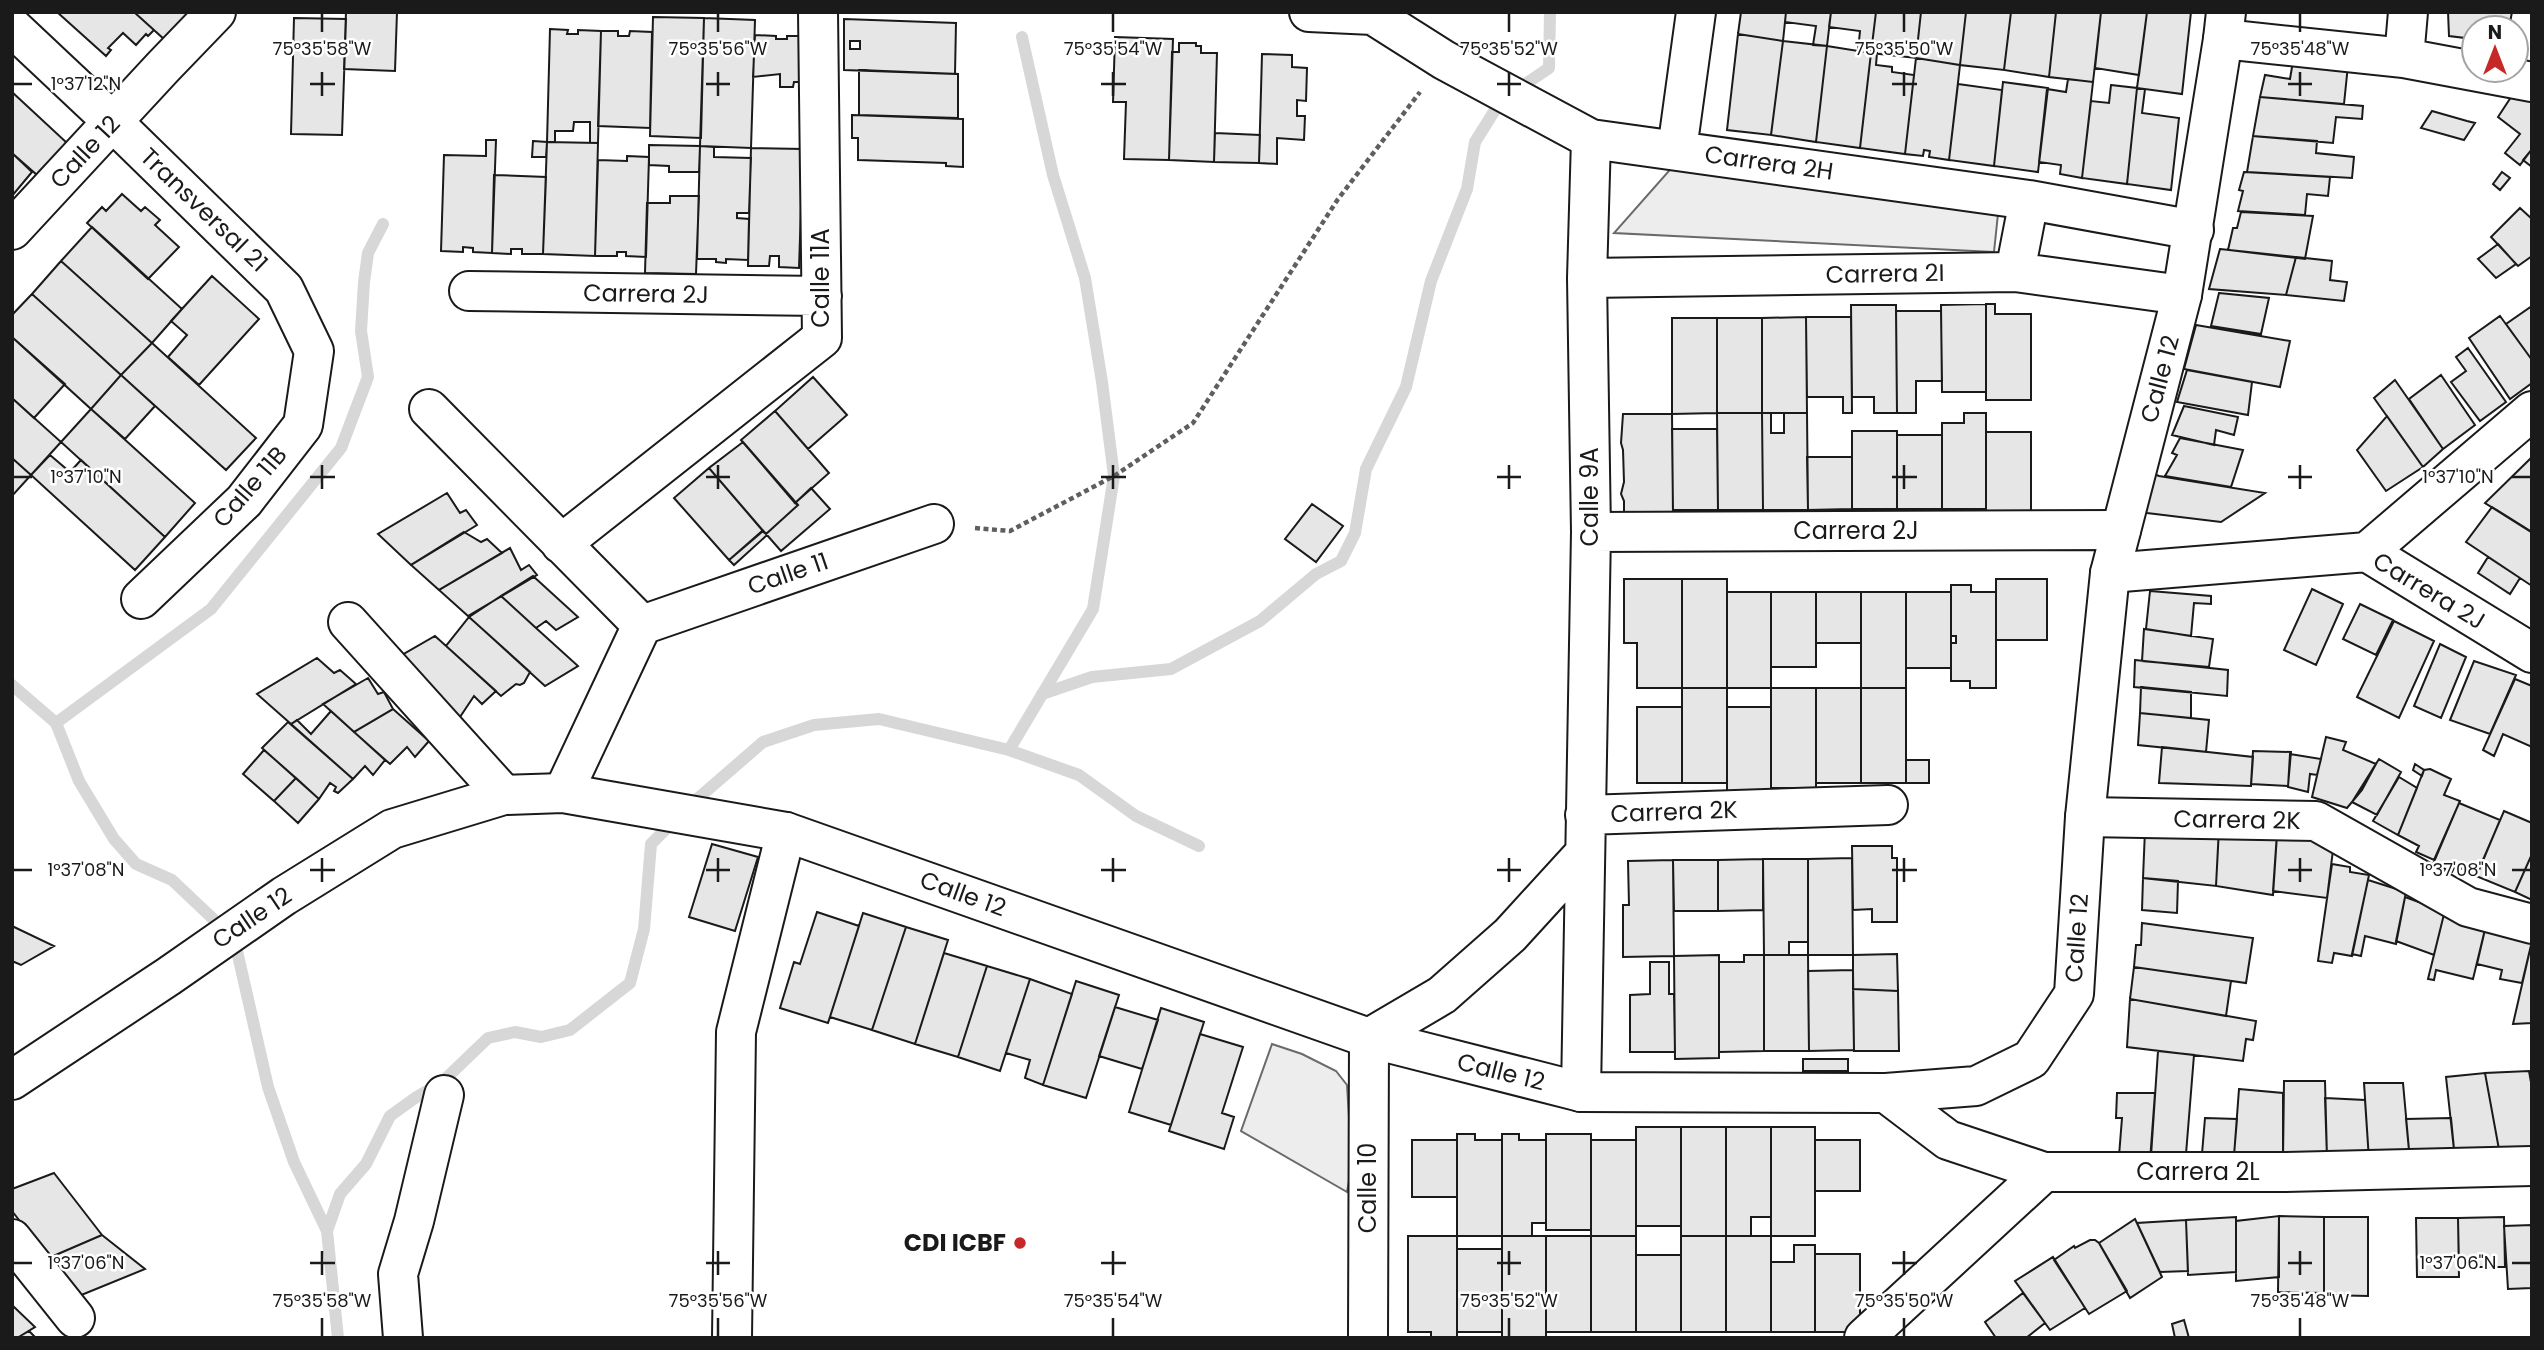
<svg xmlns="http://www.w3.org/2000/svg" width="2544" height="1350" font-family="Poppins,sans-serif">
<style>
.green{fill:#ededed;stroke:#6a6a6a;stroke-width:2}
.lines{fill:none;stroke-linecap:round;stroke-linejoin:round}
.stream{stroke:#d7d7d7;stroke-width:12}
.building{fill:#e6e6e6;stroke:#1a1a1a;stroke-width:2;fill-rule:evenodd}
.minor-casing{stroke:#1a1a1a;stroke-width:42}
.secondary-casing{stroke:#1a1a1a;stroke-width:42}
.path{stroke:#5f5f5f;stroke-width:4.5;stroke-dasharray:5 3.5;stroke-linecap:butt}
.minor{stroke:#fff;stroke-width:38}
.secondary{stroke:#fff;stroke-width:38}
.ticks{fill:none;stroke:#1a1a1a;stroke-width:2.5}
.poi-dot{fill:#c62828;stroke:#fff;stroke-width:2.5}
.labels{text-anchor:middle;stroke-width:5;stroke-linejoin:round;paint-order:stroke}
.street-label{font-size:24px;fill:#1a1a1a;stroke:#fff}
.poi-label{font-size:24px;font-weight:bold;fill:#1a1a1a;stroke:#fff;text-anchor:end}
.ticks-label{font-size:18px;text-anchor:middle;fill:#1a1a1a;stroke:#fff;stroke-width:5;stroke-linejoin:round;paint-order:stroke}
</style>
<rect width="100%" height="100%" fill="#fff"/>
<path class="green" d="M1675,164L1999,204L1994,252L1614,233Z
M1272,1044L1302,1054L1336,1071L1347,1085L1352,1165L1347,1192L1241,1131Z"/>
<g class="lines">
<path class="stream" d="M1515,91L1549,68L1550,12
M12,685L56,723
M1042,694L1092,677L1171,669L1260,621L1316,574L1341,561L1355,533L1366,469L1406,387L1431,281L1467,189L1475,142L1500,102
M1009,750L1093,609L1114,476L1102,382L1085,278L1053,175L1022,37
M688,807L763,742L814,725L879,719L1009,750L1079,775L1136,816L1199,846
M327,1231L294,1162L268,1087L237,951L227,932L172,880L136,864L114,839L79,781L56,723L211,609L341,448L368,377L361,331L364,282L368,253L383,224
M338,1338L327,1231L340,1194L366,1164L390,1116L415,1098L441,1083L488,1038L515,1032L541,1037L570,1030L630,983L644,929L651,844L675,820"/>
</g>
<path class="building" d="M57,12H134L154,30L148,36L146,34L136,45L123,33L108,48L111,50L106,56Z
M134,12H191L165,40Z
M346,12H397L395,71L344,69Z
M1741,12H1786L1783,41L1738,34Z
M1786,12H1831L1827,46L1813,45L1816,26L1785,22Z
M1831,12H1876L1871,53L1858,51L1860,31L1829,27Z
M1876,12H1921L1916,58L1871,53Z
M1921,12H1966L1960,65L1916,58Z
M1966,12H2011L2004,70L1960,65Z
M2011,12H2056L2049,77L2004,70Z
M2056,12H2101L2093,82L2049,77Z
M2101,12H2147L2139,75L2095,68Z
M2147,12H2191L2182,94L2137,88Z
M2448,12H2512L2509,28H2474V39L2449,36Z
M653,17L704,18L701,138L650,136Z
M294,18L346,19L342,135L291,134Z
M704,18L755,20L751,148L700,146Z
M844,19L956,23L955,74L844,70ZM850,41H860V49H850Z
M550,29L568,30L567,34H578V30L601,31L598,143H590V122H574L573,131H555V142H547Z
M601,31H618V36H629L630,31L652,32L650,128L598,126Z
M1738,34L1783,41L1771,135L1727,130Z
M755,35L776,36V39H787V36H806L805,82H794L793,87H780V74L753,77Z
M1115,37L1173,39L1169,160L1124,159L1126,102H1113Z
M1783,41L1827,46L1816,142L1771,135Z
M1179,43H1196V46H1201V53H1217L1214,162L1169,160L1172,52H1179Z
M1827,46L1871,53L1860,148L1816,142Z
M1871,53H1877L1876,65L1892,67V72L1914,75L1905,154L1860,148Z
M1262,54L1292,55V67L1307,68L1306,101L1297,100V116H1305L1304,140L1277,138V164L1259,163Z
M1916,58L1960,65L1949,160L1929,157L1930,151L1924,150L1923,156L1905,154Z
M2293,61L2348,65L2344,104L2260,97L2265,75L2290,79Z
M859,70L958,74V118L859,115Z
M2068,79L2093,82L2082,178L2060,174L2061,165L2039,162L2047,89L2066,92Z
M2003,82L2048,88L2038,172L1994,166Z
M1958,84L2002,90L1994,166L1949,160Z
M2111,85L2137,88L2127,184L2082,178L2091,101L2109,103Z
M2137,88L2145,89L2142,113L2179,118L2171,190L2127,184Z
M2517,88L2532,100V149L2520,165L2505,153L2520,134L2498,117Z
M12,92L67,143L37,175L12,153Z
M2260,97L2363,106L2362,119L2336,117L2333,143L2253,136Z
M2432,111L2467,121L2475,123L2464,140L2421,128Z
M852,115L963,119V167L946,166V163L858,160V138H852Z
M1215,133L1260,135L1259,163L1214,162Z
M2253,136L2317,141L2316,153L2354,157L2352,178L2247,172Z
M486,140H496L492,253L473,252V248L463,247V252L441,251L444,155L486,156Z
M533,141L547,142L546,157H532Z
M547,142L598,143L595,256L543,254Z
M649,145L700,146L699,172H669V166L649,165Z
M700,146L714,147V157L751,158L749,213H737V218L749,219L748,260L726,259V263L716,262V259H697Z
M751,148L803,149L799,268L779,267V256H770L769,266H748Z
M2532,149V167L2523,160Z
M12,153L32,172L12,196Z
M627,156L649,157L646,257L626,256V252H617V256H595L598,160L627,161Z
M2244,172L2330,177L2328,196L2307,194L2305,215L2238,211L2243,191L2239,190Z
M2502,172L2510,178L2500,190L2493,184Z
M494,175L546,177L543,254H522V249H511V254L492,253Z
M122,194L141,211L145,207L160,220L155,225L179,247L148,279L87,223L102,207L106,211Z
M670,196H699L696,274L645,273L647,203H670Z
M2520,208L2532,219V256L2518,266L2491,237Z
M2241,212L2313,216L2305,259L2228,250L2233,228H2237Z
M92,227L182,309L152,343L61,261Z
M2498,244L2516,264L2496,278L2478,259Z
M2220,249L2296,257L2286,295L2209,289Z
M2296,257L2332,261L2330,280L2347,282L2344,301L2286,295Z
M61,261L152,343L121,375L32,294Z
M212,276L259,319L199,385L168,357L187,335L171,321Z
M2219,293L2269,298L2261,334L2211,326Z
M32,294L121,375L91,409L12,337V315Z
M1986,304V392H1942L1941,305Z
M1986,304H1995V314H2031V400H1986Z
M1851,305H1896L1897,413H1874V397H1852Z
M2532,306V360L2506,324Z
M1896,311H1941L1942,381H1916V413H1897Z
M2500,316L2532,360V383L2510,399L2469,338Z
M1806,317L1807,413H1762V318Z
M1806,317H1851L1852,413H1843V397H1807Z
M1672,318H1717V413L1672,414Z
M1717,318H1762V413H1717Z
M2196,325L2290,341L2280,387L2184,369Z
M12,337L65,384L34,418L12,398Z
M152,343L256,438L226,470L121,375Z
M2468,348L2506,402L2480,421L2451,382L2466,371L2456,357Z
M2187,370L2252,382L2248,415L2177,402Z
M121,375L155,406L125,439L91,409Z
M2441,375L2475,425L2443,449L2409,399Z
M813,377L847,415L808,449L775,411Z
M2395,380L2443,449L2423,467L2374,398Z
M12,398L61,442L31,475L12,458Z
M2184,406L2238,417L2234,435L2216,430L2214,445L2172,435Z
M91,409L195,503L165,537L61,442Z
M775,411L829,473L795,503L741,440Z
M1717,413H1762L1763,510H1718Z
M1762,413H1771V433H1784V413H1807L1808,510H1763Z
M1964,413H1986V509H1942V423H1964Z
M1623,414H1672L1673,515H1624V501L1621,494L1624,482L1623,450L1621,443Z
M2387,416L2423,467L2386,491L2357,450Z
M1672,429H1717L1718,510H1673Z
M1852,431H1897V509H1852Z
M1986,432H2031V521L1986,522Z
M1897,435H1942V509H1897Z
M2180,438L2243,450L2231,487L2165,476L2177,455L2172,453Z
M743,442L798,505L766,534L709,468Z
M50,455L70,472L81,460L165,537L135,570L31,475Z
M1807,457H1852V509L1808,510Z
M12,458L31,475L12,496Z
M2530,459L2532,461L2531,532L2485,503Z
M709,468L763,531L729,560L674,498Z
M2154,474L2159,476L2265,493L2221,522L2147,513L2143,511Z
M811,488L830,509L781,551L767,535L734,565L729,560L762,531L766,534L798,505L795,503Z
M447,493L460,513L466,510L477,525L411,565L378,534Z
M1312,504L1343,526L1316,562L1285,539Z
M2492,507L2532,532V586L2466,542Z
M464,532L481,542L487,539L502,553L439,590L411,565Z
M510,548L521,570L529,565L537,575L468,616L439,590Z
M2488,557L2520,578L2510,594L2478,573Z
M533,576L578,617L556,630L546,621L536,628L501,596Z
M1624,579H1682V688H1637V643H1624Z
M1682,579H1727V688H1682Z
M1996,579H2047V640H1996Z
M1951,585H1971V592H1996V688H1970V681H1951V643H1956V636H1951Z
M2312,589L2343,604L2316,665L2284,650Z
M2150,591L2211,596V604L2194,603L2191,636L2146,629Z
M1727,592H1771V688H1727Z
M1771,592H1816V667H1771Z
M1816,592H1861V643H1816Z
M1861,592H1906V688H1861Z
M1906,592H1951V668H1906Z
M501,596L536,628L578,666L545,686L469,617Z
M2360,604L2393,620L2376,655L2343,639Z
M469,617L530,672L524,683L520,685L516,684L501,696L446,646Z
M2394,621L2434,641L2399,718L2357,697Z
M2144,629L2213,639L2209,667L2142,661Z
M435,636L496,691L482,704L474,696L460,717L412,674L417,669L402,655Z
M2440,644L2466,657L2441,718L2414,706Z
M317,658L334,673L340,670L356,684L291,724L257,694Z
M2135,660L2228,670L2227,696L2134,687Z
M2474,661L2516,675L2490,734L2450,720Z
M368,678L378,694L384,692L393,709L354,732L323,704Z
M2515,679L2532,686V747L2503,734L2494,756L2483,750Z
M2141,687L2191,692V718L2140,713Z
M1682,688H1727V783H1682Z
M1771,688H1816V788H1771Z
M1816,688H1861V783H1816Z
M1861,688H1906V783H1861Z
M1637,707H1682V783H1637Z
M1727,707H1771V796H1727Z
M393,709L429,741L415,757L407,747L390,764L354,732Z
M331,711L385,760L373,775L365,766L353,779L291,724L297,720L311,734Z
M2140,713L2209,720L2206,752L2138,745Z
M288,722L353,779L338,793L334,791L336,787L330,783L319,799L262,748Z
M2326,737L2346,742L2343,750L2376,764L2362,790L2347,808L2312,797Z
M2162,747L2253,757L2251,786L2159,783Z
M264,750L296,778L274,801L243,774Z
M2253,751L2291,752L2288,786L2251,784Z
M2290,754L2321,759L2317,775L2310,774L2308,792L2288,787Z
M2379,759L2401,772L2377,815L2352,802Z
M1906,760H1929V783H1906Z
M2415,764L2424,770L2422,776L2413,770Z
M2430,769L2451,779L2444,795L2460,801L2434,860L2416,852L2419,846L2398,835L2424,770Z
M2399,777L2417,788L2398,835L2373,821Z
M296,778L319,799L298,823L274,801Z
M2459,803L2500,820L2477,875L2455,866L2452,872L2433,864Z
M2504,811L2532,823V854L2515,892L2476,876Z
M2219,827L2216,886L2143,878L2145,830Z
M2219,829L2277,835L2273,895L2216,886Z
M2277,833L2334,842L2327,898L2273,891Z
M712,844L758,857L735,931L689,917Z
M1852,846H1892V858H1897V922H1872V909L1853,910Z
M2532,854V900L2515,892Z
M1852,858L1853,955H1808V859Z
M1763,859H1808V942H1789V955H1764Z
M1763,859V910L1718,911V860Z
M1673,860L1674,956L1623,957V905H1629L1628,861Z
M1673,860H1718V911H1674Z
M2332,864L2350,867V872L2369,875L2352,956L2334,953L2332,963L2318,961Z
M2143,878L2178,881L2177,913L2142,910Z
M2368,880L2406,892L2396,944L2365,936L2361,956L2352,954Z
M2405,897L2424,904L2426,899L2446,906L2434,955L2396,941Z
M2446,906L2487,921L2473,979L2436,970L2434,980L2428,979Z
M817,912L859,926L828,1023L780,1008L794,962L800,964Z
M863,913L906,927L872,1030L830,1017Z
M2487,921L2532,941L2522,983L2500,979L2502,970L2477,964Z
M2142,923L2253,938L2246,983L2134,967L2136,945H2141Z
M12,926L54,946L21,965L12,961Z
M906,927L948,940L915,1044L872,1030Z
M2532,941V1023L2513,1024Z
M944,953L987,966L958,1057L915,1044Z
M1897,954L1898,991L1853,989V955Z
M1719,955V1058L1675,1059L1674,956Z
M1744,955H1764V1051L1719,1052V962H1744Z
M1764,955H1808L1809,1051H1764Z
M1650,962H1669V994H1674L1675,1052H1630V995L1650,994Z
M987,966L1030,979L1000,1071L958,1057Z
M2134,967L2231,981L2226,1016L2130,999Z
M1853,970L1854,1050L1809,1051L1808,971Z
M1030,979L1072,994L1043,1085L1025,1078L1030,1060L1006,1053Z
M1076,981L1119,995L1086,1098L1043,1085Z
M1853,989L1898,991L1899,1051H1854Z
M2130,999L2256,1021L2253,1040L2246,1039L2243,1061L2127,1047Z
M1115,1007L1158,1020L1142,1069L1099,1056Z
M1161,1008L1204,1022L1171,1125L1129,1112Z
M1200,1034L1243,1047L1222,1113L1234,1117L1224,1149L1169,1131Z
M2158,1051L2194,1055L2186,1154L2151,1156Z
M1803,1059H1848V1071H1803Z
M2529,1071L2532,1088V1153L2500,1155L2485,1073Z
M2485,1073L2500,1155L2455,1159L2446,1077Z
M2284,1081H2325L2327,1158H2283Z
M2364,1083H2403L2410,1161L2369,1160Z
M2239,1089L2283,1093V1158L2234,1156Z
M2117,1093H2155L2150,1161L2119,1156L2122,1118H2116Z
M2325,1098L2365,1100L2369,1160L2327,1158Z
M2205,1118L2237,1119L2234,1155L2202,1154Z
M2451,1118L2455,1159L2410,1161L2406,1119Z
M1636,1127H1681V1226H1636Z
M1681,1127H1726V1236H1681Z
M1726,1127H1771V1217H1751V1236H1726Z
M1771,1127H1815V1236H1771Z
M1457,1134H1475V1140H1502V1236H1457Z
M1502,1134H1519V1140H1546V1223H1532V1236H1502Z
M1546,1134H1591V1230H1546Z
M1412,1140H1457V1197H1412Z
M1591,1140H1636V1236H1591Z
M1815,1140H1860V1191H1815Z
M54,1173L102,1235L44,1260L36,1242L12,1211V1189Z
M2279,1216V1277L2236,1281V1221Z
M2279,1216L2324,1217V1293L2278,1292Z
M2236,1217V1272L2188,1275L2186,1220Z
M2324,1217H2368V1296L2324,1295Z
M2504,1217L2505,1267H2459L2458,1218Z
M2416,1218H2458L2459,1277H2417Z
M2135,1219L2162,1277L2130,1298L2099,1243Z
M2186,1220L2188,1271L2160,1272L2137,1223Z
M2532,1225V1288L2508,1289L2504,1226Z
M102,1235L145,1269L74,1298L44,1260Z
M1408,1236H1457V1338H1431V1332H1408Z
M1502,1236H1546V1337H1502Z
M1546,1236H1591V1332H1546Z
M1591,1236H1636V1332H1591Z
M1681,1236H1726V1332H1681Z
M1726,1236H1771V1332H1726Z
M2090,1240H2095L2099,1243L2127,1291L2089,1314L2054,1260L2074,1246L2075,1248Z
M1794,1245H1815V1332H1771V1262H1794Z
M1457,1249H1502V1332H1457Z
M1815,1254H1860V1332H1815Z
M1636,1255H1681V1332H1636Z
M2053,1257L2085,1308L2050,1330L2015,1281Z
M2023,1293L2045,1323L2026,1338H1996L1985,1322Z
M12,1305L35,1327L17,1338H12Z
M2184,1320L2189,1338H2175L2172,1324Z
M29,1331L36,1338H17Z"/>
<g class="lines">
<defs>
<path id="minor" d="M1309,12L1373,15
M1373,15L1444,60L1591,139L2029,200L2194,230
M12,27L113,122L284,289L314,351L303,425L244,501L141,599
M2223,39L2404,58L2532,82
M2404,58L2408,12
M1677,150L1696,12
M12,230L163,67L216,12
M2015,272L2029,200
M1587,278L2015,272L2182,295
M469,291L822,296
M429,409L642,625
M1591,532L2121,530
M561,544L822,338L818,12
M2367,552L2532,411
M2110,573L2367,552L2532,653
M348,622L504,795
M642,625L934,524
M563,793L642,625
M1585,815L1888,805
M2085,817L2316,821L2468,907L2532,924
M1581,1092L1591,532L1587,278L1591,139
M1886,1093L1948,1140L2044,1172H2284L2532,1166
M12,1239L75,1318
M403,1338L398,1274L414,1221L444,1095
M732,1338L736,1032L786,832
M1368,1338L1369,1038L1442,995L1510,935L1584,854
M1864,1338L2044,1172"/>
<path id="secondary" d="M12,1080L169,976L284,896L392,829L504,795L563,793L786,832L1369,1038L1581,1092L1886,1093L1976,1086L2031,1059L2074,994L2085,817L2110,573L2182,295L2223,39L2226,12"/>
</defs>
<use href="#minor" class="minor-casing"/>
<use href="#secondary" class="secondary-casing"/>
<path class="path" d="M975,528L1010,531L1114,476L1193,423L1338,199L1420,92"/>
<use href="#minor" class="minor"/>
<use href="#secondary" class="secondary"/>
</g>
<path class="ticks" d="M322,14V32M718,14V32M1113,14V32M1509,14V32M1904,14V32M2300,14V32M322,72V96M718,72V96M1113,72V96M1509,72V96M1904,72V96M2300,72V96M14,84H32M310,84H335M706,84H730M1101,84H1126M1497,84H1521M1892,84H1917M2288,84H2312M322,465V489M718,465V489M1113,465V489M1509,465V489M1904,465V489M2300,465V489M14,477H32M310,477H335M706,477H730M1101,477H1126M1497,477H1521M1892,477H1917M2288,477H2312M2512,477H2530M322,858V882M718,858V882M1113,858V882M1509,858V882M1904,858V882M2300,858V882M14,870H32M310,870H335M706,870H730M1101,870H1126M1497,870H1521M1892,870H1917M2288,870H2312M2512,870H2530M322,1251V1275M718,1251V1275M1113,1251V1275M1509,1251V1275M1904,1251V1275M2300,1251V1275M14,1263H32M310,1263H335M706,1263H730M1101,1263H1126M1497,1263H1521M1892,1263H1917M2288,1263H2312M2512,1263H2530M322,1318V1336M718,1318V1336M1113,1318V1336M1509,1318V1336M1904,1318V1336M2300,1318V1336"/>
<circle class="poi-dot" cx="1020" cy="1243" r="7"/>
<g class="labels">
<g class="street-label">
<text transform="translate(85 152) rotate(-47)" y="8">Calle 12</text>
<text transform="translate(1769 163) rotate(8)" y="8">Carrera 2H</text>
<text transform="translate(204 210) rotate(44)" y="8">Transversal 21</text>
<text transform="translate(1885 274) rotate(-1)" y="8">Carrera 2I</text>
<text transform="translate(821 278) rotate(-90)" y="8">Calle 11A</text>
<text transform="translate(646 294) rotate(1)" y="8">Carrera 2J</text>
<text transform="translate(2160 379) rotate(-75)" y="8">Calle 12</text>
<text transform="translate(250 487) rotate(-49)" y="8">Calle 11B</text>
<text transform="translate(1590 497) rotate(-90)" y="8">Calle 9A</text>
<text x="1856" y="539">Carrera 2J</text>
<text transform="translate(788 574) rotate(-19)" y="8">Calle 11</text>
<text transform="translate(2429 591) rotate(31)" y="8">Carrera 2J</text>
<text transform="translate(1674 812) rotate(-2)" y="8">Carrera 2K</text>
<text transform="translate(2237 820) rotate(1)" y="8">Carrera 2K</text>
<text transform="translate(963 894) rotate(20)" y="8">Calle 12</text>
<text transform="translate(252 918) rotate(-34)" y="8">Calle 12</text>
<text transform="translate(2077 938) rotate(-86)" y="8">Calle 12</text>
<text transform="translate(1501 1072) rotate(14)" y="8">Calle 12</text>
<text x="2198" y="1180">Carrera 2L</text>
<text transform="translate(1368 1188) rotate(-90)" y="8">Calle 10</text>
</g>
<g class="poi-label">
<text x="1006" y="1251">CDI ICBF</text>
</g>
</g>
<g class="ticks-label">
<text x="322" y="55">75°35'58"W</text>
<text x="718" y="55">75°35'56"W</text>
<text x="1113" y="55">75°35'54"W</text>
<text x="1509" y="55">75°35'52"W</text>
<text x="1904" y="55">75°35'50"W</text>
<text x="2300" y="55">75°35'48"W</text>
<text x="86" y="90">1°37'12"N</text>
<text x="86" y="483">1°37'10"N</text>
<text x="2458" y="483">1°37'10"N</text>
<text x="86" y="876">1°37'08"N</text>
<text x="2458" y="876">1°37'08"N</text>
<text x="86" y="1269">1°37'06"N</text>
<text x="2458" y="1269">1°37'06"N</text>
<text x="322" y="1307">75°35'58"W</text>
<text x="718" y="1307">75°35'56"W</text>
<text x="1113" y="1307">75°35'54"W</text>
<text x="1509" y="1307">75°35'52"W</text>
<text x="1904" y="1307">75°35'50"W</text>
<text x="2300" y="1307">75°35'48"W</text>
</g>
<rect width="2544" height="1350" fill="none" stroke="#1a1a1a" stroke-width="28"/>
<g transform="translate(2495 49)"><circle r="33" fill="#ffffff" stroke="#a3a3a3" stroke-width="2"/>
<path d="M0-5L12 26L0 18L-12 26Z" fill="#c62828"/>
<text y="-10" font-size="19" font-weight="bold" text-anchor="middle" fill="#1a1a1a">N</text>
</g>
</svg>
